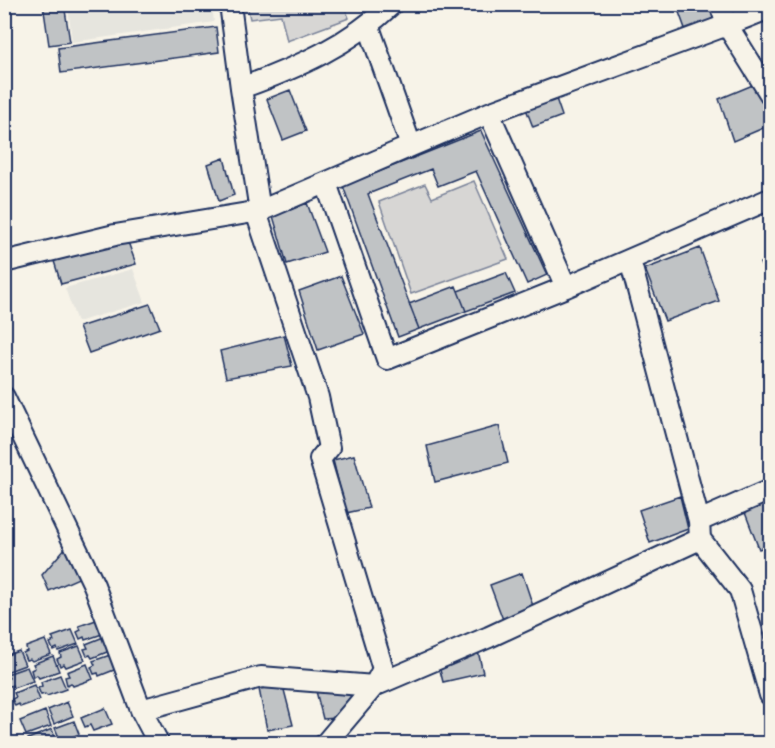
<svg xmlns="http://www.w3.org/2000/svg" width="775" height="748" font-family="Delius,sans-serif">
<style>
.built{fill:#e6e5de}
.green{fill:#d7d6d4;stroke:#798299;stroke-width:1.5}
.building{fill:#c0c3c5;stroke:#1b2f5e;stroke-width:1.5}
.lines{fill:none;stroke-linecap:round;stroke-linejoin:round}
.street-casing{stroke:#1b2f5e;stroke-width:24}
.street{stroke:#f7f3e8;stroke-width:20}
</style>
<rect width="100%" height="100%" fill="#f7f3e8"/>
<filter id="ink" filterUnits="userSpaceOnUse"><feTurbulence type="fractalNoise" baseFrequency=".0167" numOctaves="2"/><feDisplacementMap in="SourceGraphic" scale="12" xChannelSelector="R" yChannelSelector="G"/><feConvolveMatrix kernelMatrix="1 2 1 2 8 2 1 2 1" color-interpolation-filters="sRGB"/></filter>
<g filter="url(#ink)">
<path class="built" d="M68,5H212L214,22L72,42Z
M133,269L145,302L77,322L65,288Z"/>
<path class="green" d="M247,5H344L349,18L287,41L281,15L250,19Z
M474,181L508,259L411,294L379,202L425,184L432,198Z"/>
<path class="building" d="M43,4H64L70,42L49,45Z
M676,4H715L721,23L687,34Z
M737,4H756L740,11Z
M216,27L219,52L61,73L58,48Z
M760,82L770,104V114L764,117L768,126L733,141L719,99Z
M290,90L306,131L283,140L267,99Z
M553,90L562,116L533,127L523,101Z
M481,131L547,275L527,284L476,171L438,186L431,169L368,194L419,329L398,337L343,186Z
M224,158L234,195L219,201L208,164Z
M307,203L325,252L287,264L273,216Z
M128,242L136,264L61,284L54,261Z
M700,248L719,301L665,321L645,269Z
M770,257V281L769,282L760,263Z
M506,273L515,293L466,311L458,291Z
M341,276L364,334L318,350L299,291Z
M456,286L466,311L419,329L409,304Z
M150,304L160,328L89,353L79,327Z
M284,335L292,366L226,378L220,351Z
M499,426L508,463L435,482L427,446Z
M354,455L369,508L346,513L333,460Z
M680,496L688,529L650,543L639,510Z
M770,500V545L759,549L744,510Z
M66,547L81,577L49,591L42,575Z
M522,573L535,612L505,625L490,585Z
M99,619L105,633L85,640L84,637L80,639L77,632L81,630L79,626Z
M72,630L78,644L58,651L57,648L53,650L50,643L54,641L52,637Z
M106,636L112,650L92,658L90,655L87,656L84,649L88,648L86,644Z
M45,640L51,654L32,661L30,659L26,660L23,653L27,651L26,647Z
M79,646L85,660L66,667L64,664L60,666L57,659L61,657L60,653Z
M19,651L25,665L6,672L4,656Z
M478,651L483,673L443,682L438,662Z
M113,654L119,668L99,676L98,673L94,674L91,667L95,665L93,661Z
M53,656L59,671L39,678L37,675L33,677L31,670L35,668L33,664Z
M87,664L93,679L73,686L71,683L67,685L65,677L69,676L67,672Z
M27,667L33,681L13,688L12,685L8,687L5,680L9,678L7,674Z
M60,675L66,689L47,696L45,694L41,695L38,688L42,686L41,682Z
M34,685L40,700L20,707L19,704L15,706L12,699L16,697L14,693Z
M283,686L293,725L267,730L259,689Z
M354,690L350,704L337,718L323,719L316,691Z
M67,702L73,716L54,724L48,710Z
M105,708L112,724L93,731L90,725L85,727L81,718Z
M45,711L51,726L26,735L20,721Z
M74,721L79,734L61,742L55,728Z
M52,729L57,743L30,744L28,739Z"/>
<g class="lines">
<defs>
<path id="street" d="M230,4L241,88
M720,4L727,25L770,8
M369,27L411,146L260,211L241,88C297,68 349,45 392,4
M489,113L566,287
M411,146L489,113L727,25L770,94
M326,183L387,359L566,287L770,199
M256,212L318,397L329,448L320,459L383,669L374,686L325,744
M4,262L115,235L260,211
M4,397L94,585L141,710
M699,521L770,490
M700,539L740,590L770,695
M159,744L141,710L261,677L374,686L489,637L700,539L699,521L630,260"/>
</defs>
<use href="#street" class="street-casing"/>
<use href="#street" class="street"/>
</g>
</g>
<rect width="775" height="748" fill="none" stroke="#f7f3e8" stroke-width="24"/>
<rect x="12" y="12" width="751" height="724" fill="none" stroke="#1b2f5e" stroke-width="2" filter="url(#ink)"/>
</svg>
